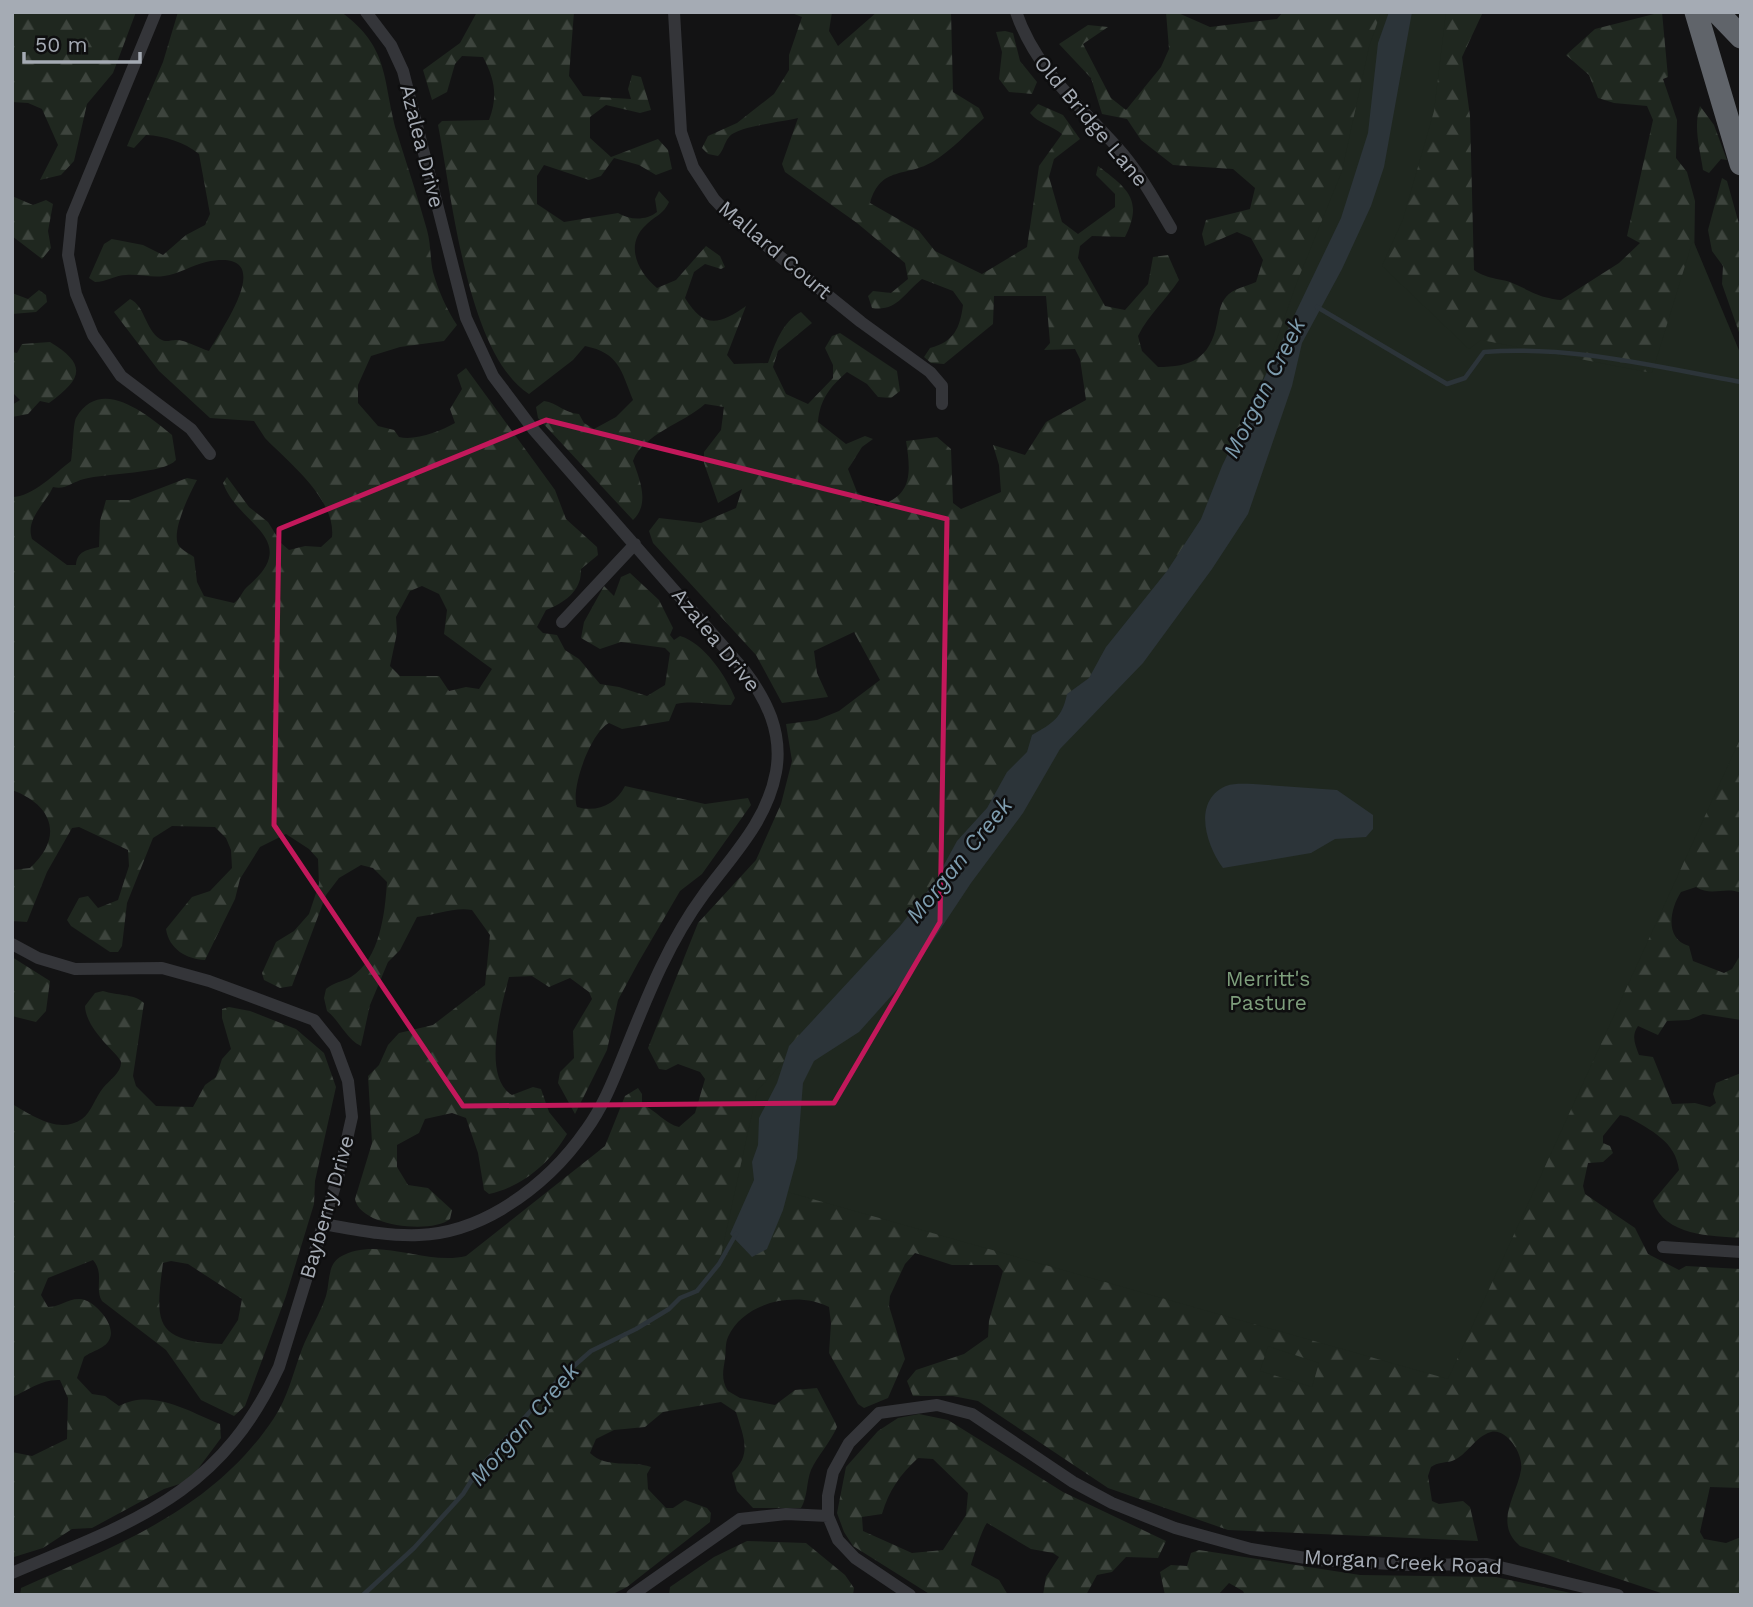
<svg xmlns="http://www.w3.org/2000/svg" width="1753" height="1607" font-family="'Work Sans',sans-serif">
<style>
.forest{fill:url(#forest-firs);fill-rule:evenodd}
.park{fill:#1f271f}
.water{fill:#2c3439}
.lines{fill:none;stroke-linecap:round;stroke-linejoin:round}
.stream{stroke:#2c3439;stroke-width:4.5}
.street{stroke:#343539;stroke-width:12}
.highway{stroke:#60646a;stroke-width:23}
.marked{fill:none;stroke:#c2185b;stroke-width:5;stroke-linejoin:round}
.labels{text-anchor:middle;stroke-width:5;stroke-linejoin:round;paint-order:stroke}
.street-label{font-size:21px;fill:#a5abb4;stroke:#0e0e0f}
.park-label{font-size:21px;fill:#7e9e7c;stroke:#0e0e0f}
.water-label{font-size:23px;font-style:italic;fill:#7d9cae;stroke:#0e0e0f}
</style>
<defs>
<pattern id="forest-firs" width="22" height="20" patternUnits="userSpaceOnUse" patternTransform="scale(1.75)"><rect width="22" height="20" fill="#1f271f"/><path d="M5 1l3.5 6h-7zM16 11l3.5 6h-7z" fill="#3d443d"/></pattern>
</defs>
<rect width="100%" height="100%" fill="#131314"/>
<path class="forest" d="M12,12H136L113,73L87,104L74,161L61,175L40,180L58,145L42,109L28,103L12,102Z
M178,12H341C391,48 382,81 397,133C407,165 418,198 427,230C431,244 430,259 433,272C438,290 447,310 457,325L444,341L400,347L371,356L358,385V403L378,426L394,430L399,437C415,441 441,431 455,423L450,409L462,389L457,375L466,368L555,490L566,519L597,547L598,555L581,569C582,591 564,603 546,610L537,627L543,633L557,635L565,650L579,659L600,684L619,687L647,696L665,685L670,653L665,648L621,642L600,649L581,638L584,622L604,586L614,596L621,577L630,573L659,600L673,628L670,635L674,640L680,636C704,643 726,676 735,698L731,705C712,705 694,700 676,704L669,721L622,729L609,723C591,732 570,789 577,807C598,813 616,804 625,786L705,804L748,798L751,805L702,874L680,891L638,963L618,1000L607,1050L575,1114L558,1083L560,1072L574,1058L573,1031L592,999L589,992L570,978L549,987L532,976L509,977C502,1004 481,1077 512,1095L533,1087L541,1089L549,1112L567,1134C550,1163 522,1187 489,1194L484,1190L478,1153L466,1118L452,1113L425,1119L419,1133L397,1145V1167L408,1185L428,1188L452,1210L450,1219C432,1234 360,1227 355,1199L372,1143L368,1076L379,1065L388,1045L399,1033L433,1025L485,985L490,935L472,910C454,907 436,915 417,917L400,950L388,962L370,1005L361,1046C346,1039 340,1021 327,1011L324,998L326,989C334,982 342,982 351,977C380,959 385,913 387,882L373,868L361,865L339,878L326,895L292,986L280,988L264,980L262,973L276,942L294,931L309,914L319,884L318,859L309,849L286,834L260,847L240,879L235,899L205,960C186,959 169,949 166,929L192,897L210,891L232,868L231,850L226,838L215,827L172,826L153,838L127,903L122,946L118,952H110L71,926L67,920L79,898L88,896L98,908L118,900L129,866L128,850L79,827L72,828L47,872L27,922L12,921V870L30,868C64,837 53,805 12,790V497C33,497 55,473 71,461C73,451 73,424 76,418C101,375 147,415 172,435L176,460C164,474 106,473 84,479C72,482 66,490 53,487C46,503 25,519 32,539L67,565H76C77,551 87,550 99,547L100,521L106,500H130L187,478L197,480C190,493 170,533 179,546C182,550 190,554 194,557L197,582L204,596L234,603C241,598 242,591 248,586C303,539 238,525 223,483L227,477L249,507L268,522L281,543L289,550L305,546L321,547L332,537C336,499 289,463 265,438L254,421L210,418L159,371L114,312L130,299C145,306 145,329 160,339C167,343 169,340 176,340C186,340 199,348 209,351C224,325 280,247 206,262C192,265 179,274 164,276C152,278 139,274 126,275C116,275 106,282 95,282L89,278L104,244L112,239L143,245L163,255L186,235L205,225L210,214L199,154C184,142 165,136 146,135L134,148L127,146L163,62ZM422,586L439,594L447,610L444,634L492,669L479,689L466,687L449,691L439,676H400L390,666L397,633L396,617L410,591Z
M477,12H574L569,76L583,96L631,99L628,89L632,75L641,77L651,110L640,113L606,105L590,117V138L611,157L658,139L668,150L672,169L656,175L639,165L614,158L601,176L589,180L544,165L537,176V204L564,222L618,213C629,220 646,221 657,212L655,199L659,191L669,202C663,215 656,215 646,225C624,245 638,272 657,288L676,280L706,246L720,256L725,267L721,269L705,264L694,272L685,298C704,329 719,325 746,306L727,355L734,364L768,363C775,344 782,322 801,312L812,323L778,351L773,367L786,394L808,404L833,378V365L825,348L832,336L840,333L897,371L900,391L891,398L878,397L867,384L847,372C830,387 820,399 818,422L846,444L865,436L873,439L862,447L848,469L857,492L877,506C913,496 911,473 906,441L937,437L951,449L953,503L961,509L1001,492L999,465L993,445L1025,455L1046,422L1086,400L1080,359L1075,349L1044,350L1050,343L1046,296H994L993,324L944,364L931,363L924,357L930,348C954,342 960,328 963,305L953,291L922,279C904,293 897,312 872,308L868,296L873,291L891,293L908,279L905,263L857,223L785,172L782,164L798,118C783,122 737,126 729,137C724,143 724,150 718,156L708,154L702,148L708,136L737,123L774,94L789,70V55L802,17L789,12H832L829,31L838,46L877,12H951L953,92L979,108L984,118C968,132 952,150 934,161C906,178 881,165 870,203L919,231L935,251L982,274L1027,247L1039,166L1062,134C1051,125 1039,124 1030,113L1038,104L1063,115L1080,139L1054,159L1049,177L1062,222L1078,234L1115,207V194L1096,175L1098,166C1127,188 1144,200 1125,237L1092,236L1080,246L1078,258L1105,306L1125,310L1148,284L1153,257L1168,255L1179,280C1166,300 1149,314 1138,336L1142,351L1158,367C1191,367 1210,359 1217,323C1219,313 1220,304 1226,297C1232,289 1247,286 1256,282L1263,260L1251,238L1237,232L1205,246L1202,234L1206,220L1250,209L1255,188L1233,169L1173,165L1141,140L1127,119L1102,114L1091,78L1059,44L1088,25L1108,27L1083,44L1111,98L1126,110L1161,67L1169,49L1166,12H1176L1210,27L1277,19L1283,12H1483L1462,57L1470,116L1474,270C1490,281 1501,277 1517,285C1536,294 1539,297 1561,300L1619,263L1640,243L1627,236L1653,120L1647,106L1614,103L1598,98L1589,75L1566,55L1595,29L1662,12L1668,77L1663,79L1677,120L1676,158L1687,172L1695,201L1694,270L1741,643V893C1725,886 1712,897 1696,887L1681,892C1670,909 1664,939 1689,946L1693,961L1724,973L1732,969L1741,954V1020L1703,1014L1689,1020L1667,1021L1658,1035L1638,1026C1631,1036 1635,1044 1639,1055L1653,1057L1672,1104L1695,1103L1710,1107L1716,1103L1713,1094L1716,1083L1741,1073V1238C1712,1236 1664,1236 1653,1201L1679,1170C1676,1142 1651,1130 1628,1117L1620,1115L1603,1136V1143L1610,1146L1613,1153L1603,1162L1588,1163L1583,1186L1585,1194L1635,1228L1648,1254L1679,1270L1686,1266L1741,1269V1488L1710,1487L1700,1532L1704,1539L1726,1543L1741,1537V1595H1667L1520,1546C1493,1523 1517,1495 1521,1470C1524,1455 1507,1428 1491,1432C1474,1437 1468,1455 1452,1461C1444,1463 1438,1462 1431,1467L1428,1476L1432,1501L1439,1504L1463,1501L1470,1507L1478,1541L1228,1530L1108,1488L978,1401L953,1396H913L907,1381L916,1370L964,1354L988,1337L989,1321L1003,1271L998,1265H952L915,1253L905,1264L890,1296L889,1306L905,1359L888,1398L864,1408L858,1404L829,1353L831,1323L829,1307C797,1291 744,1301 728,1337C725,1343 726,1353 725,1359C723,1371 721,1380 728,1391L740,1398L775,1405L795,1390L817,1388L835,1422L837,1427C830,1443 818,1455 811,1470C806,1483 808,1496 801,1508H753L737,1491L732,1473C753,1454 743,1436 736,1412L721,1402L663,1412L645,1427L614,1430L596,1439L590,1453C607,1469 630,1460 651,1467L647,1474L648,1489L666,1508H673L685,1500L707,1508L711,1513L710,1522L627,1587L611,1595H20L21,1588C117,1545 213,1510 274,1418C288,1397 293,1373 302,1349C309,1331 320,1314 326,1296C330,1283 327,1265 340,1257C377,1235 426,1266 466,1256L605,1146L625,1096L638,1088L642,1094V1104C655,1110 666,1124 679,1127L695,1113L705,1079L700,1072L678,1064L666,1070L659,1069L648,1048L698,923L756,860L781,804L792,761L786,724L817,720L839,711L880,680L854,632L814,651L817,673L828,697L782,703L756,655L653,543L649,531L659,518L701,523L736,508L742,489L718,503L704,463V452L721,430L724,407L705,404C684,423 643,434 633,461C640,480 650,504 633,520L538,418L536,407L544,401C558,403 564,413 579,414L584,423L594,429L616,417L633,400C621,370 619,353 585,346L573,360L529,394C467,354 452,196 438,125L442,121L489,120C498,96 495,80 483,57L462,56L455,64L447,92L432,100L423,70L460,43Z
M1005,31L1013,33L1020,61L1037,82L1032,94L1009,92L999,79L1002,52L996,32Z
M1700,106L1714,125L1727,160L1721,159L1709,173L1703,170C1700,149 1693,127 1700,106Z
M1722,178L1727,181L1741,231V338L1722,284L1723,266L1712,251L1708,230Z
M12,196L33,205L46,200L53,204L48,231L51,248L42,259L12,236Z
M39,290L46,295L47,302L36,312L12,314V293L28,299Z
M50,342C88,365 82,379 49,403L40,401L28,414L12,417V405L20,400L12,392V352L17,353L22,344Z
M12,957L50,981L46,1011L36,1022L12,1016Z
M103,991C117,996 133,993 144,1003L133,1076L136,1086L156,1106L193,1107L205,1085L216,1077L222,1059L231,1049L222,1018V1009L229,1007L250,1011L296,1029L324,1053L336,1087L315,1181L314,1204L286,1296L245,1406L234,1416L201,1400L166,1350L102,1301C94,1288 105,1274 93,1260L48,1278L41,1295L48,1307C60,1307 69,1298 80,1299C93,1299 116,1324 110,1338C106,1349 93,1350 84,1357L77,1378L92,1394L105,1396L119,1406C152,1388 188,1411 220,1424L221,1438L189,1481L164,1489L92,1528L72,1529L43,1548L14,1557L12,1452L32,1456L67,1439L68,1398L60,1380C41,1379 29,1390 12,1397V1104C32,1115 59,1135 82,1119C91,1113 96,1096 103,1088C109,1081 122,1072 121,1062C121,1056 86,1031 85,1006L95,993ZM171,1261L188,1264L242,1299L238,1320L222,1344C154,1341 155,1323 163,1263Z
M919,1414L948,1420L1063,1492L1166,1541L1158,1558L1126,1557L1112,1572L1097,1575L1086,1595H1043L1046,1577L1059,1557L1053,1553L1031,1549L987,1523C982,1529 974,1555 971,1565L999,1580L1008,1595H931L853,1546L844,1532L837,1513L846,1467L878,1431L898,1418ZM918,1458L933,1459L968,1493L966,1515L943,1550L912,1553L863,1531L862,1517L882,1514C889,1490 900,1475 918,1458Z
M747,1541L806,1543L845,1575L854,1588L853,1595H669L670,1587L714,1557Z
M1199,1550L1360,1575L1496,1577L1580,1595H1245L1243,1591L1229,1583L1218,1595H1165L1160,1572L1171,1565L1187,1566L1191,1553Z"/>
<path class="park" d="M1381,12H1446L1434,111L1403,219L1382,266L1469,349L1481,340L1652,373L1693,240L1741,355V737L1448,1379L759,1184L719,1264L757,1091L922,907L1204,523L1245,429L1297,282L1342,171L1369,47Z
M1268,1346L1319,1363L1312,1387L1260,1371Z"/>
<path class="water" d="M1389,12H1412L1384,167L1371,206L1342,269L1302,343L1292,386L1248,514L1212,569L1143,663L1060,749L1023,813L971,883L910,975L859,1032L814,1061L803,1083L797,1158L783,1210L767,1249L752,1257L730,1234L754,1180L752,1162L758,1145L759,1118L777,1083L789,1046L900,926L934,883L957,841L987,808L1007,772L1027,752L1032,735C1053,723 1062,718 1067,694L1089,678L1106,647L1167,571L1201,519L1222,466L1341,218L1368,133L1378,43Z
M1253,784L1337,790L1373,815V829L1366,837L1335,839L1311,853L1223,868C1206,845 1192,801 1226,786C1234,783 1245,784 1253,784Z"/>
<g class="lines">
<path class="stream" d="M1317,307L1447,384L1465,378L1484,352C1571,345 1656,367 1741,382
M363,1595L414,1548L463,1494L478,1470L559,1379L591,1351L636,1329L669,1309L680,1298L697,1291L719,1264L736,1234"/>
<path class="street" d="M156,12L72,216L68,255L76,294L93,335L121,376L191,429L210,454
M674,12L681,132L693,167L714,199L731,217L861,322L930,372L942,386V404
M1016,12C1035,68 1077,103 1116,146C1138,170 1154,199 1171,228
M562,622L635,544
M12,944L38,958L75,969L162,968L209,981L314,1020L335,1046L348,1081L352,1117L340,1170L279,1367C219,1496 134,1521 12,1573
M323,1224C392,1236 438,1247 502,1209C535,1189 564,1162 586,1130C605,1104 616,1073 628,1044C649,992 670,940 704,894C733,855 767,821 776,772C783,733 767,700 744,670L533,429L493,376L466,318L403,71L391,45L366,12
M1663,1247L1741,1252
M632,1595L740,1519L786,1514L828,1516
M910,1595L855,1558L838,1540L828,1516V1496L833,1472L849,1443L879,1413L937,1405L972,1414L1073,1482L1112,1503L1175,1528L1251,1549L1318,1560L1410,1565L1487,1564L1618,1595"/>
<path class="highway" d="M1696,12L1741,164
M1717,12L1741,37"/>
</g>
<path class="marked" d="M546,420L947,519L940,922L834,1103L463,1106L274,825L279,529Z"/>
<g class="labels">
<g class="street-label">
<text transform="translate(1091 121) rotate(50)" y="7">Old Bridge Lane</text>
<text transform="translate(422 146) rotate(76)" y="7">Azalea Drive</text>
<text transform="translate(775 250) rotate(40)" y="7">Mallard Court</text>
<text transform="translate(716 640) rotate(51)" y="7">Azalea Drive</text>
<text transform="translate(327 1207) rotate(-74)" y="7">Bayberry Drive</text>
<text transform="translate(1403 1562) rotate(3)" y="7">Morgan Creek Road</text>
</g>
<g class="park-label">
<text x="1268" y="986">Merritt's<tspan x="1268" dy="24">Pasture</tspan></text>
</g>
<g class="water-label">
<text transform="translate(1264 388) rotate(-63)" y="8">Morgan Creek</text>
<text transform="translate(959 860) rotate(-51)" y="8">Morgan Creek</text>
<text transform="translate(524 1424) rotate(-49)" y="8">Morgan Creek</text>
</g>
</g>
<rect width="1753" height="1607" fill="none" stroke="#a5abb4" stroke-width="28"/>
<path d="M24 52v10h116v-10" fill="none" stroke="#a5abb4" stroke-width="3.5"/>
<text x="35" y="52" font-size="21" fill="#a5abb4" stroke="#0e0e0f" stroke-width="5" paint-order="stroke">50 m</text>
</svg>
